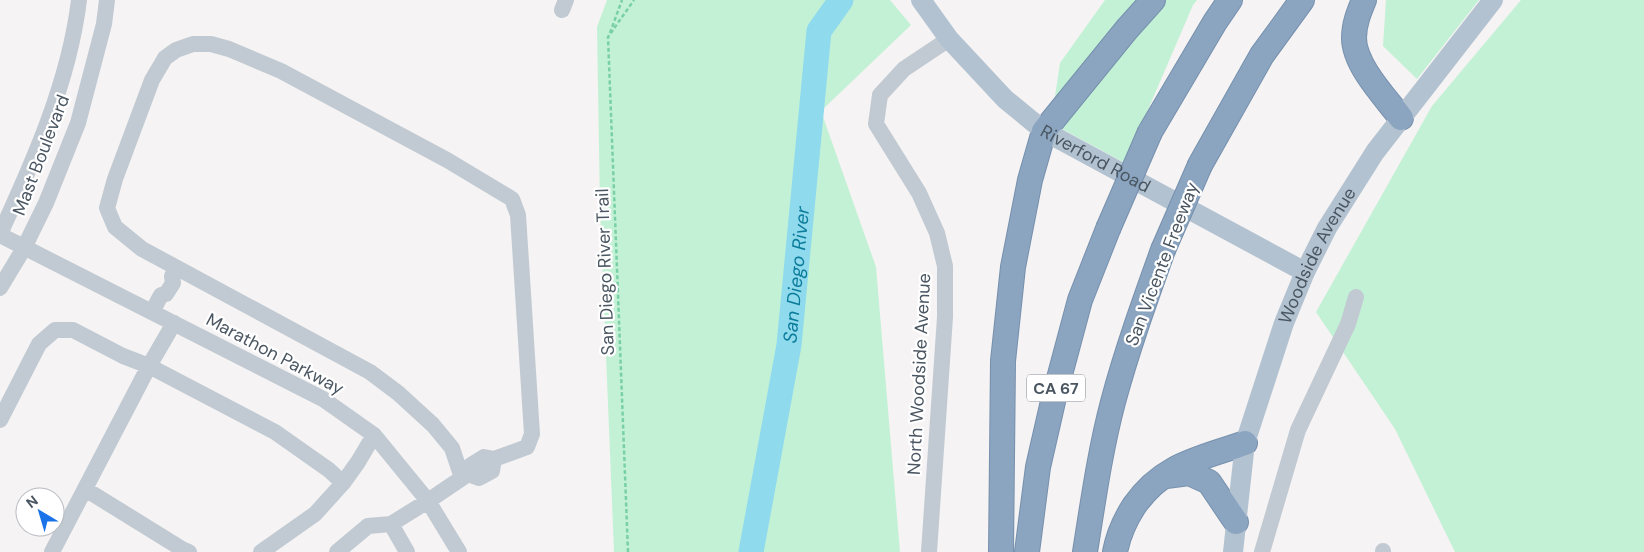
<svg xmlns="http://www.w3.org/2000/svg" width="1644" height="552" font-family="'DM Sans',sans-serif">
<style>
.green{fill:#c3f1d5}
.lines{fill:none;stroke-linecap:round;stroke-linejoin:round}
.river{stroke:#90daee;stroke-width:25}
.highway-casing{stroke:#7690ad;stroke-width:26}
.path{stroke:#7ad0a6;stroke-width:2.5;stroke-dasharray:4 2.5;stroke-linecap:butt}
.minor{stroke:#c1cad2;stroke-width:16}
.major{stroke:#b3c2d1;stroke-width:20}
.highway{stroke:#8ba5c1;stroke-width:24}
.highway-bridge-casing{stroke:#7690ad;stroke-width:26;stroke-linecap:butt}
.highway-bridge{stroke:#8ba5c1;stroke-width:24}
.labels{text-anchor:middle;stroke-width:4.5;stroke-linejoin:round;paint-order:stroke}
.shield{fill:#fff;stroke:#808990;stroke-width:1}
.shield-label{font-size:16px;font-weight:bold;fill:#4a5661}
.street-label{font-size:18px;fill:#4a5661;stroke:#fff}
.water-label{font-size:19px;font-style:italic;fill:#0c7c9b;stroke:#fff}
</style>
<rect width="100%" height="100%" fill="#f5f3f3"/>
<path class="green" d="M607,0H890L911,25L821,111L876,267L900,552H614L600,206L597,27Z
M1105,0H1197L1193,5L1125,163L1051,123L1060,63Z
M1386,0H1479L1417,79L1383,46Z
M1521,0H1644V552H1455L1395,429L1316,312L1432,106Z"/>
<g class="lines">
<path class="river" id="s1" d="M751,552L789,345L819,31L841,0"/>
<defs>
<path id="highway" d="M1364,0C1359,12 1354,24 1354,38C1354,65 1385,97 1401,118
M1150,132L1215,22L1230,0
M1200,165L1262,55L1302,0
M1166,476L1189,473L1209,482L1236,522
M1001,552L1003,361L1013,267L1030,180L1044,131L1127,29L1153,0
M1027,552L1038,467L1054,397L1080,300L1108,229
M1085,552C1093,502 1100,451 1113,402C1127,350 1145,300 1163,250
M1115,552C1118,536 1125,520 1134,506C1163,464 1200,459 1245,443"/>
</defs>
<use href="#highway" class="highway-casing"/>
<path class="path" d="M610,33L622,0
M628,552L608,37L634,0"/>
<path class="minor" d="M562,10L566,0
M0,234C34,160 69,82 79,0
M0,235L323,399L374,435L428,501L459,552
M0,288L24,248L46,203L78,123L104,24L107,0
M152,312L161,295L166,294L173,283L172,276
M174,323L149,366L275,432L329,470L343,483L358,462L374,435
M0,420L39,344L55,330H73L123,356L149,366L52,552
M468,474L479,478L492,471L494,459
M85,489L182,549L189,552
M391,524L407,552
M1383,551V552
M261,552L315,514L343,483
M337,552L368,526L391,524L428,501L468,474L471,465L484,457L494,459L527,447L532,434L518,215L512,199L447,160L281,71L229,49L211,44H193L176,50L165,58L152,80L115,179L107,208L115,227L142,249L370,372L398,393L433,425L452,448L462,478
M929,552L945,317V266L937,233L919,193L876,124L880,95L904,69L949,39
M1262,552L1298,430L1348,324L1356,297"/>
<g class="major">
<path id="s2" d="M921,0L949,39L1005,99L1044,131L1305,272"/>
<path id="s3" d="M1233,552L1245,443L1284,323L1305,272L1327,228L1375,152L1493,0"/>
</g>
<use href="#highway" class="highway"/>
<defs>
<path id="highway-bridge" d="M1108,229L1150,132
M1163,250L1200,165"/>
</defs>
<use href="#highway-bridge" class="highway-bridge-casing"/>
<use href="#highway-bridge" class="highway-bridge"/>
</g>
<g class="labels">
<rect class="shield" x="1027" y="374.5" width="58" height="27" rx="4"/>
<g class="shield-label">
<text x="1056" y="394">CA 67</text>
</g>
<g class="street-label">
<text transform="translate(41 155) rotate(-69)" y="6">Mast Boulevard</text>
<text dy="6" stroke="none"><textPath href="#s2" startOffset="239">Riverford Road</textPath></text>
<text dy="6" stroke="none"><textPath href="#s3" startOffset="311">Woodside Avenue</textPath></text>
<text transform="translate(1162 264) rotate(-69)" y="6">San Vicente Freeway</text>
<text transform="translate(605 272) rotate(-92)" y="6">San Diego River Trail</text>
<text transform="translate(275 354) rotate(28)" y="6">Marathon Parkway</text>
<text transform="translate(919 374) rotate(-87)" y="6">North Woodside Avenue</text>
</g>
<g class="water-label">
<text dy="7" stroke="none"><textPath href="#s1" startOffset="281">San Diego River</textPath></text>
</g>
</g>
<g transform="translate(40 512) rotate(322)"><circle r="24" fill="#ffffff" stroke="#b7bbc0"/>
<path d="M0-4L9 19L0 12L-9 19Z" fill="#1a73e8"/>
<text y="-8" font-size="14" font-weight="bold" text-anchor="middle" fill="#4a5661">N</text>
</g>
</svg>
